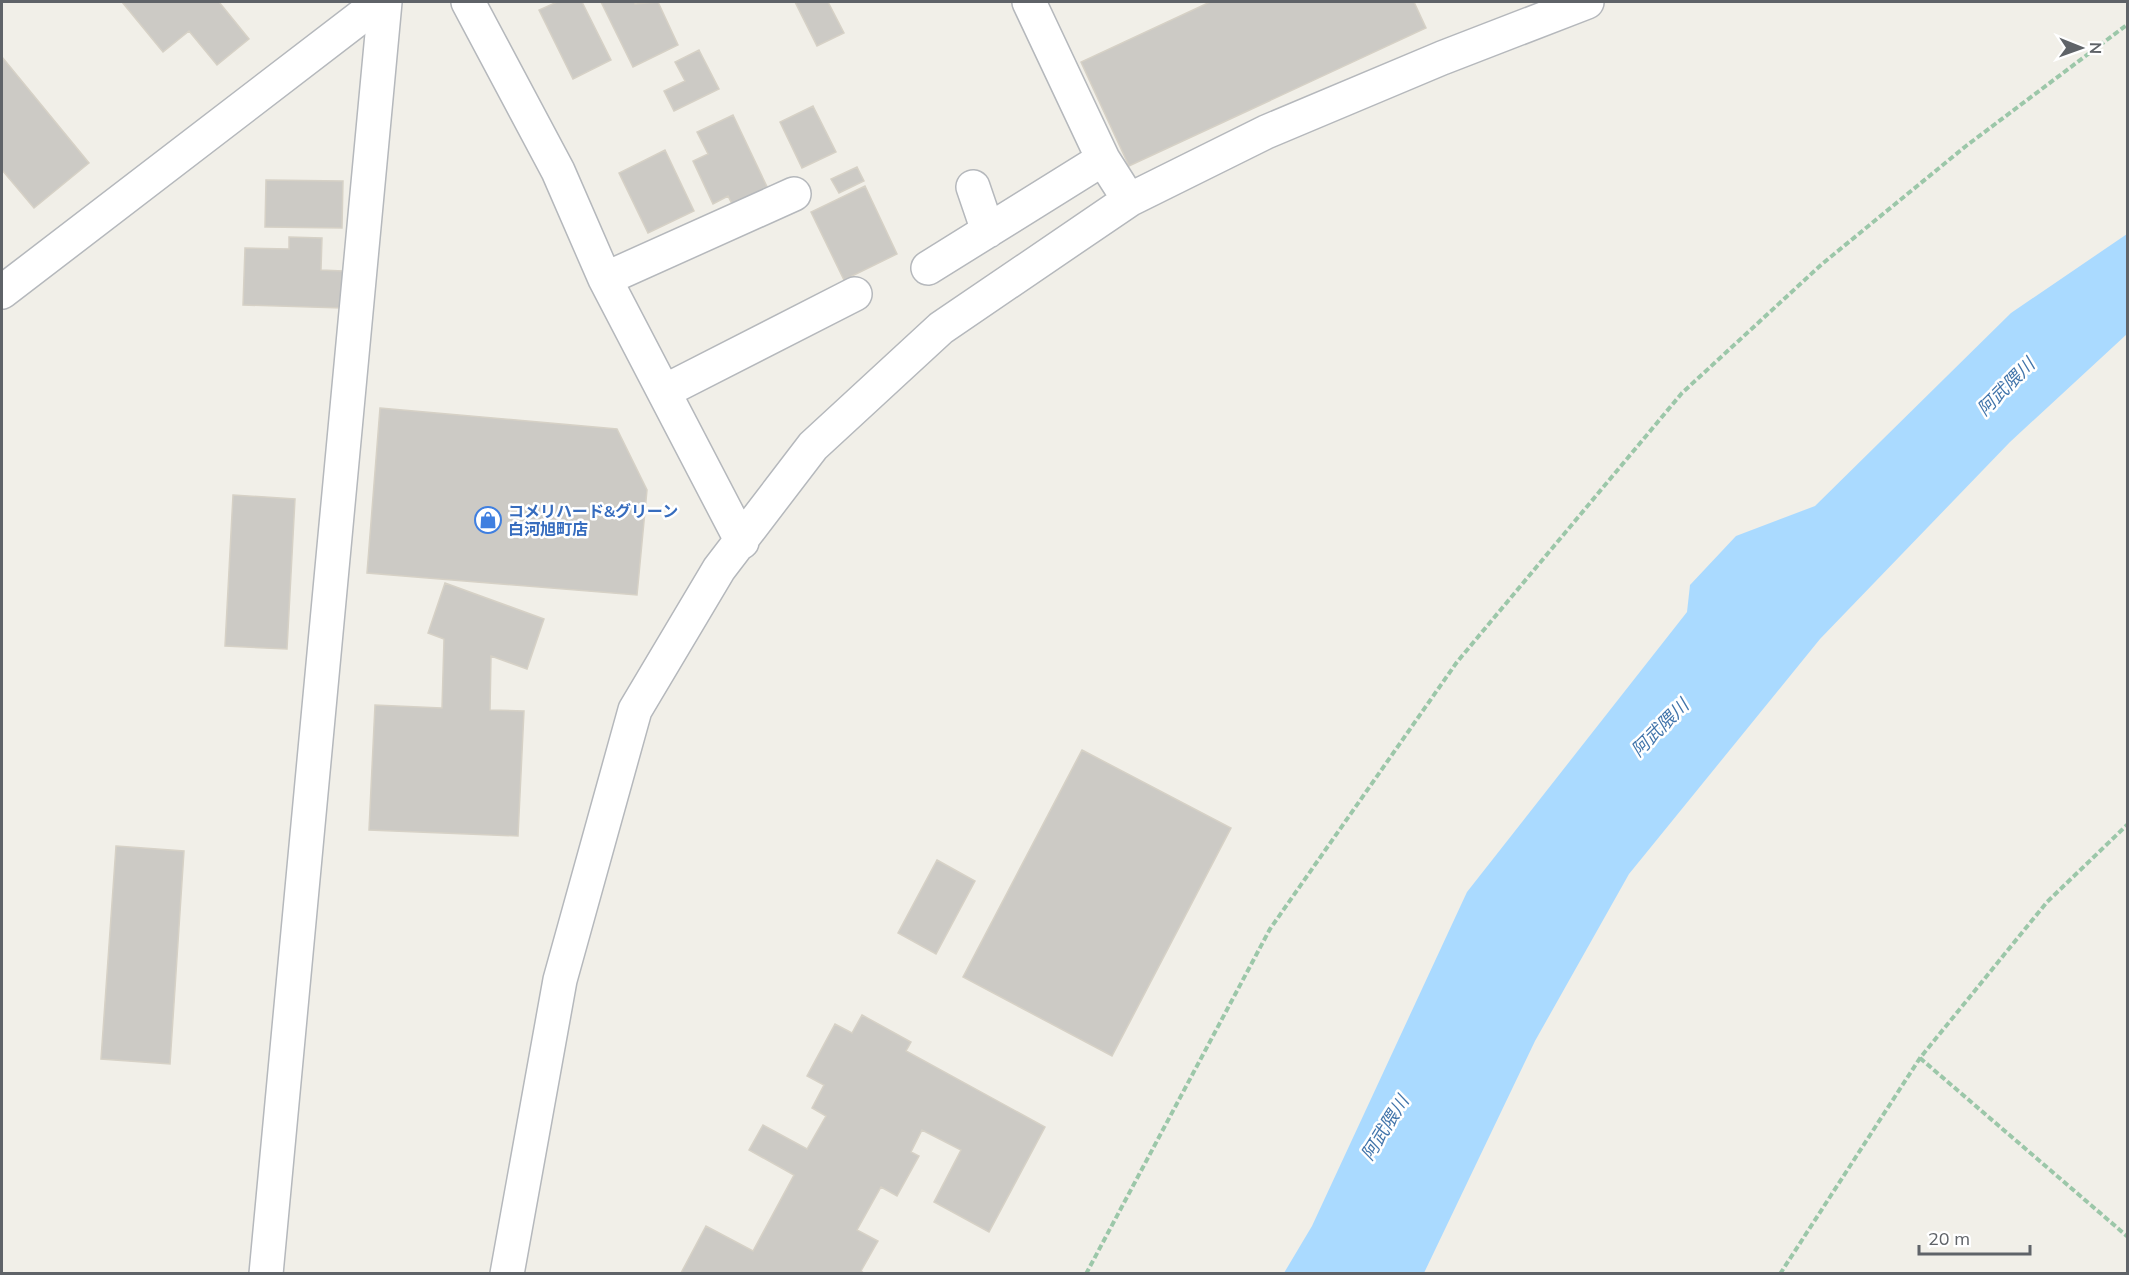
<svg xmlns="http://www.w3.org/2000/svg" width="2129" height="1275" font-family="Mulish,'Noto Sans JP',sans-serif">
<style>
.water{fill:#aadaff}
.building{fill:#cccac5;stroke:#d6d1c6;stroke-width:1.5}
.lines{fill:none;stroke-linecap:round;stroke-linejoin:round}
.minor-casing{stroke:#b5b8bc;stroke-width:36}
.tertiary-casing{stroke:#b5b8bc;stroke-width:36}
.path{stroke:#9cc7a9;stroke-width:4;stroke-dasharray:6 3;stroke-linecap:butt}
.minor{stroke:#fff;stroke-width:33}
.tertiary{stroke:#fff;stroke-width:33}
.labels{text-anchor:middle;stroke-width:5;stroke-linejoin:round;paint-order:stroke}
.shop-label{font-size:16px;font-weight:bold;fill:#366cbe;stroke:#fff;text-anchor:start}
.water-label{font-size:18px;font-style:italic;fill:#4174aa;stroke:#fff}
</style>
<rect width="100%" height="100%" fill="#f1efe8"/>
<path class="water" d="M2127,234V334L2010,442L1820,639L1629,874L1535,1041L1424,1273H1284L1312,1226L1467,892L1687,612L1690,585L1736,536L1815,506L2011,313Z"/>
<path class="building" d="M122,2H219L249,39L217,65L189,31L163,52Z
M557,2H582L611,60L573,79L539,10Z
M601,2H634L635,4L658,2L678,45L633,67Z
M795,2H828L844,33L817,46Z
M1210,2H1414L1426,28L1129,166L1081,62Z
M699,50L719,89L674,111L664,91L685,81L675,62Z
M2,57L89,163L34,208L2,170Z
M813,106L836,152L802,168L780,122Z
M733,115L770,193L735,210L728,196L713,204L693,161L708,154L697,132Z
M665,150L694,211L648,233L619,173Z
M857,167L864,181L839,193L831,179Z
M266,180L343,181L342,228L265,227Z
M865,186L897,254L844,280L811,212Z
M289,237L322,238L321,270L343,271L342,308L243,305L245,248L289,249Z
M380,408L617,429L647,490L637,595L367,573Z
M233,495L295,499L287,649L225,646Z
M445,583L544,619L527,669L491,656L490,710L524,711L518,836L369,830L375,705L442,708L444,639L428,633Z
M1082,750L1231,828L1112,1056L963,977Z
M116,846L184,851L170,1064L101,1059Z
M937,860L975,881L936,954L898,933Z
M862,1015L911,1042L906,1051L1045,1127L989,1232L934,1202L961,1150L922,1130L911,1152L919,1156L897,1196L881,1187L857,1230L878,1241L861,1271L865,1274L681,1273L706,1226L753,1251L794,1175L749,1150L763,1125L807,1149L826,1116L812,1108L824,1085L807,1076L835,1024L852,1033Z"/>
<g class="lines">
<defs>
<path id="minor" d="M468,2L558,171L605,279L742,542
M1029,2L1103,159L1129,200
M973,187L988,231
M928,268L1103,159
M605,279L794,194
M665,391L855,294
M266,1274L385,2
M507,1274L560,980L635,710L719,569L813,446L941,328L1129,200L1266,132L1442,58L1587,2"/>
<path id="tertiary" d="M2,292L380,2"/>
</defs>
<use href="#minor" class="minor-casing"/>
<use href="#tertiary" class="tertiary-casing"/>
<path class="path" d="M1920,1058L2128,1237
M1086,1274L1270,929L1457,662L1682,393L1822,264L1966,146L2128,24
M1780,1274L1920,1058L2047,902L2128,824"/>
<use href="#minor" class="minor"/>
<use href="#tertiary" class="tertiary"/>
</g>
<defs>
<symbol id="shop-ring" viewBox="-11 -11 22 22"><circle r="9.5" fill="#fff" stroke="#3f7fe0" stroke-width="1.5"/><path d="M-5-2.5h2.3a2.7 3.5 0 0 1 5.4 0H5L5.5 6h-11ZM-1.5-2.5h3a1.5 2.3 0 0 0-3 0Z" fill="#3f7fe0"/></symbol>
</defs>
<g fill-rule="evenodd">
<use href="#shop-ring" x="473" y="505" width="30" height="30"/>
</g>
<g class="labels">
<g class="shop-label">
<text x="508" y="517">コメリハード&amp;グリーン<tspan x="508" dy="18">白河旭町店</tspan></text>
</g>
<g class="water-label">
<text transform="translate(2006 387) rotate(-45)" y="6">阿武隈川</text>
<text transform="translate(1660 728) rotate(-45)" y="6">阿武隈川</text>
<text transform="translate(1385 1128) rotate(-58)" y="6">阿武隈川</text>
</g>
</g>
<rect width="2129" height="1275" fill="none" stroke="#5f6368" stroke-width="6"/>
<g transform="translate(2081 48) rotate(91)" stroke="#ffffff" stroke-width="4.5" paint-order="stroke">
<path d="M0-4.5L10 22L0 15L-10 22Z" fill="#5f6368"/>
<text y="-9" font-size="16" font-weight="bold" text-anchor="middle" fill="#5f6368">N</text>
</g>
<path d="M1919 1245v9h111v-9" fill="none" stroke="#5f6368" stroke-width="3"/>
<text x="1928" y="1245" font-size="18" fill="#5f6368" stroke="#ffffff" stroke-width="4.5" paint-order="stroke">20 m</text>
</svg>
